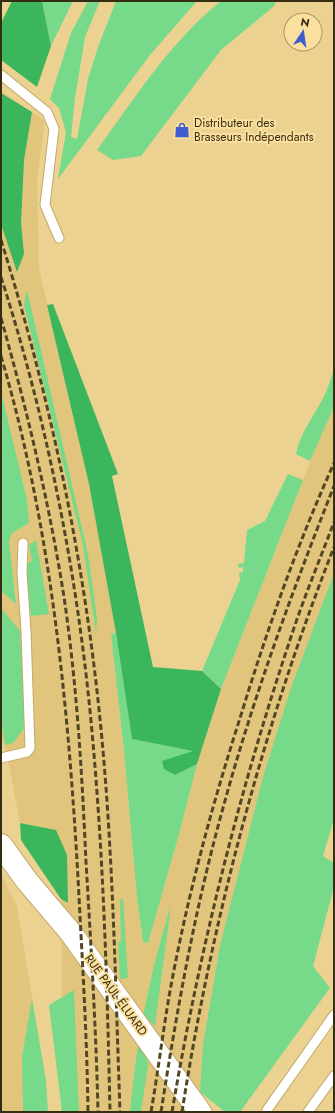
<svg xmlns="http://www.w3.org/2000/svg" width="335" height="1113" font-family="Jost,sans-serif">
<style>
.built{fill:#e2c57c}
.green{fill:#77da8a}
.forest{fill:#3cb65c}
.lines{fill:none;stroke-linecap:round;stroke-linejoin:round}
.lane-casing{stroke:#c2a969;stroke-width:11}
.secondary-casing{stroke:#c2a969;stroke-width:24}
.lane{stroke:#fff;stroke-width:9}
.secondary{stroke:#fff;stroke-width:22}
.rail{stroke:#534625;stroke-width:3;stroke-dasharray:6 3;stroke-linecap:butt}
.labels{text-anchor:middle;stroke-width:4;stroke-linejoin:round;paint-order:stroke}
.poi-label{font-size:12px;fill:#362c11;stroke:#fadf9e;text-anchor:start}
.street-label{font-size:12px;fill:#362c11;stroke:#fadf9e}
</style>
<rect width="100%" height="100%" fill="#ecd291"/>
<path class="built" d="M1,91L45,121L37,179L39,268L89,484L116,633L111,634L124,751L137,897L143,942H148L181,827L197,764L221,689L318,442L334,407V573L275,743L217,988L197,1112H62L61,899L68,903L56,830L20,823L5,745L1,738Z
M1,875L17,906L46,1081L48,1112H1Z"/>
<path class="green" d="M42,1H73L51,46Z
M88,1H100L85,37L75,98L71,137L77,139L88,79L98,47L116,1H197L150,55L58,179L66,132L59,108L50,99L71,33Z
M221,1H277L273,7L221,50L141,156L113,160L97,150C135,98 170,42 221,1Z
M27,290L88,554L97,618L96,633L83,545L24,305Z
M334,369V407L310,461L296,454C300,433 314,416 323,398C328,389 331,378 334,369Z
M1,391L27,500L29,523L12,533L9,542L16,604L1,591Z
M288,474L303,480L221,689L202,671L240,580L239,573L243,572V567L239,568L238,564L244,563L247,530L265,521Z
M36,540L49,614L31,616L25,564L32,561L29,545Z
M334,573V819L323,856L334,863V887L313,966L330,988L240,1112H225L200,1092L203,1045L220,946L263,777L291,688Z
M1,608L20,631L25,727L13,743L5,745L1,720Z
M116,633L132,739L195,751L175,775L197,764L181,827L148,943L143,942L137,897L124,751L111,634Z
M123,898L128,978L120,979L118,942H121L120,900Z
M171,905L155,1026L144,1015L148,1066L141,1112H130C136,1041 150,973 171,905Z
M74,990L79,1112H62L49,1005Z
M32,999L46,1081L48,1112H23L22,1057Z"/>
<path class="forest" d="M12,1H42L51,46L37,87L1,60V23Z
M1,93L32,112L24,160L21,223L24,254L17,272L1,224Z
M53,304L118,474L112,476L153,667L202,671L221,689L197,764L175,775L164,769L162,761L193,751L132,739L116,633L89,484L47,305Z
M20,823L56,830L67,855L68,903L61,899L21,840Z"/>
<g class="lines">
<defs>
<path id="lane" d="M1,75L47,112L54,129L45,205L59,238
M1,758L27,752L30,748L26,631L22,572L23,543
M268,1112L267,1110L334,1015
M308,1112L334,1076"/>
<path id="secondary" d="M1,845L27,881L71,933L200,1112"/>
</defs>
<use href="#lane" class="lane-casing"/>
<use href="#secondary" class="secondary-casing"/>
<use href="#lane" class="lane"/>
<use href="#secondary" class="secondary"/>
<path class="rail" d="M1,240C48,390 81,544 98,700C113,836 115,975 120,1112
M1,277C45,414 74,558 89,701C103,837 107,975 110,1112
M1,318C27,410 49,502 64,597C77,685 82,774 86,862C91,945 96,1029 98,1112
M1,356C51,526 68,702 78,878C82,956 87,1034 88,1112
M151,1112C158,1072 163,1031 170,991C187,898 212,805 241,715C267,630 297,545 334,463
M161,1112C177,1010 195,908 223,808C253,698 292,592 334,486
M172,1112C199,953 238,796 289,643C302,602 319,562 334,522
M182,1112C212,920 263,728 334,547"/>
</g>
<defs>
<symbol id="shop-bare" viewBox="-9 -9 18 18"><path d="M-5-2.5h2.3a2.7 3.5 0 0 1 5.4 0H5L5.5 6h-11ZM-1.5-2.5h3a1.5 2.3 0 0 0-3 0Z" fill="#3f5cce" stroke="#fadf9e" stroke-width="2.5" paint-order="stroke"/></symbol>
</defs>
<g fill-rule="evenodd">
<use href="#shop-bare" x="171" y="119" width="22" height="22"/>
</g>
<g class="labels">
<g class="poi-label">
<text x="194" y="127">Distributeur des<tspan x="194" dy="14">Brasseurs Indépendants</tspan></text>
</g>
<g class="street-label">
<text transform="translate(116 995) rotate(54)" y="4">RUE PAUL ÉLUARD</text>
</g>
</g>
<rect width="335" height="1113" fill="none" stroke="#362c11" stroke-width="4"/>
<g transform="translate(303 32) rotate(13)"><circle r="19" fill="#fadf9e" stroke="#ac9766"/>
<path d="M0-3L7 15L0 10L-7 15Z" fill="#3f5cce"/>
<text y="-6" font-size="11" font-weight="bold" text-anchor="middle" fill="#362c11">N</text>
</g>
</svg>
